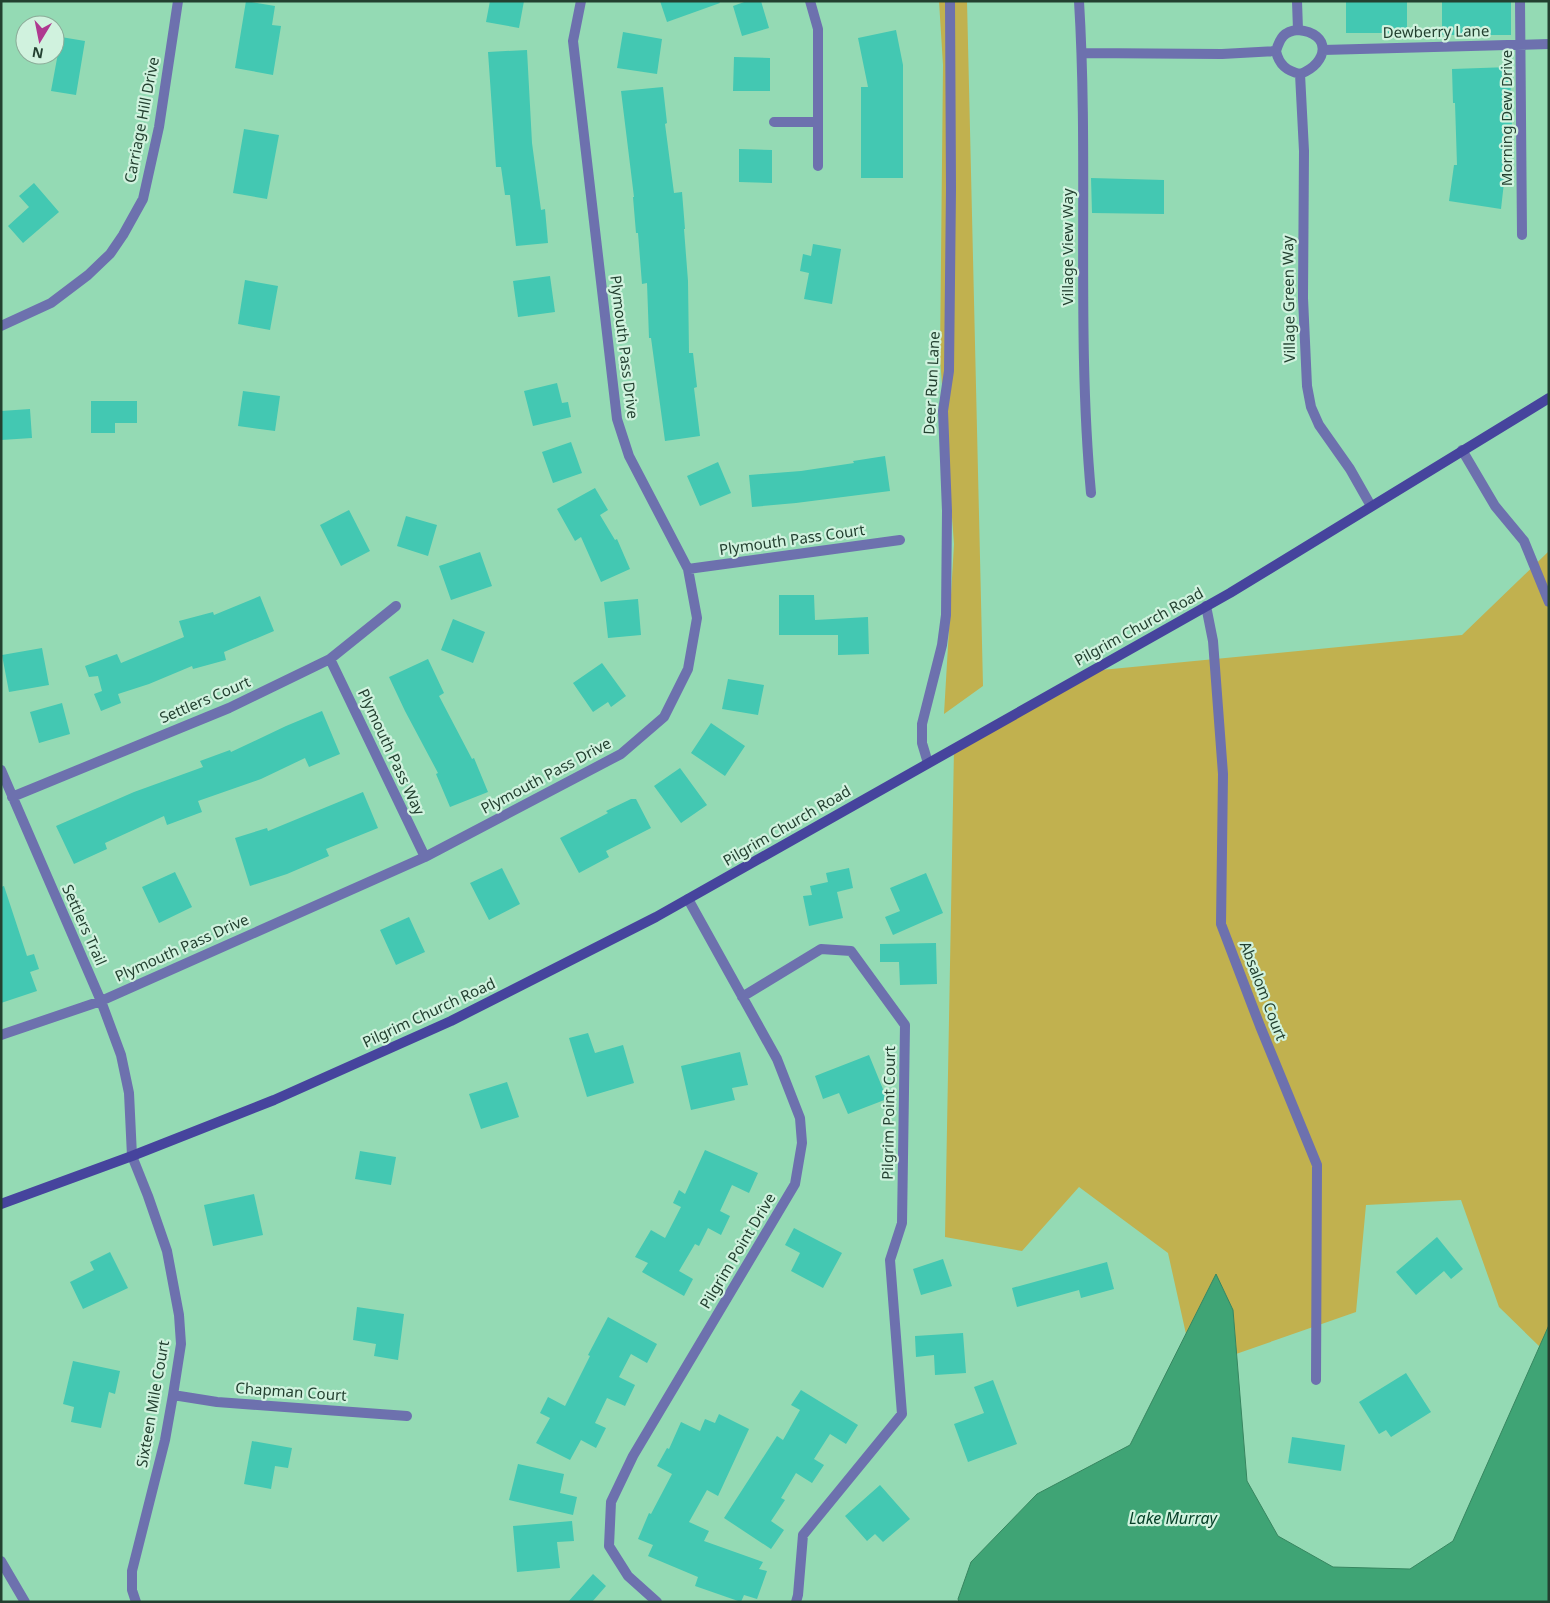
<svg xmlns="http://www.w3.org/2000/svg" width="1550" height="1603" font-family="'Noto Sans',sans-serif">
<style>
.green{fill:#c1b14f}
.water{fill:#3fa475;stroke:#378660}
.building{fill:#43c8b2}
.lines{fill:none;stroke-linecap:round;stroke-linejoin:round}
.street{stroke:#6d71ae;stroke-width:10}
.secondary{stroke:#46449d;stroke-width:10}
.labels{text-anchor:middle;stroke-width:4.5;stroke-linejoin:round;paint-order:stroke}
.street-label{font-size:15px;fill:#234030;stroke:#d0f2de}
.water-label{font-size:16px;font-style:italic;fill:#064028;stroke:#d0f2de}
</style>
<rect width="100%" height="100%" fill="#94dab4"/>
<path class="green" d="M939,1H967L983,686L944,714L954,544L940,358L943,65Z
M1549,551V1331L1539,1346L1499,1307L1461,1200L1366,1205L1356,1312L1236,1354L1233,1310L1216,1274L1186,1334L1168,1253L1079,1187L1022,1251L945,1237L954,748L1091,671L1462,635Z"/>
<path class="water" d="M1216,1274L1233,1310L1247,1481L1278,1536L1333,1567L1410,1569L1453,1541L1549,1325V1602H959L958,1599L971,1562L1037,1494L1130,1445Z"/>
<path class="building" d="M246,1L275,6L272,25L281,26L273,75L235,68Z
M490,1H524L519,28L486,22Z
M660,1H719L720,3L667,22Z
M747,1H761L769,28L742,36L733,6Z
M1346,1H1407V33H1346Z
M1442,1H1511V35H1442Z
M896,30L903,65V178H861V87H868L858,38Z
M623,32L662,39L657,74L617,68Z
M61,37L85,41L76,95L51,91Z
M527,50L532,143L541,210L545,209L548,243L516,246L510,195H505L501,167H496L488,52Z
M734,57L770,58V91H733Z
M1510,67L1513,156H1507L1501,209L1449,201L1454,165H1457L1455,103H1453L1452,69Z
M663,87L667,123L665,124L674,193L682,192L685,229H684L688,281L689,353H693L697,387L694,388L700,436L665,441L651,338H649L647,283L642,284L638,233H636L633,197H634L621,91Z
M244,129L279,135L267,199L233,193Z
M739,149L772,150V183L739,182Z
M1091,178L1164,180V214L1092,213Z
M34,183L59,212L23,243L8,226L29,207L19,196Z
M813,244L841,249L832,304L804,299L809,273L800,271L803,254L811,256Z
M550,276L555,312L518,317L513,281Z
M245,280L278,286L270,330L238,324Z
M557,383L562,403L568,402L571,417L533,426L524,391Z
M243,391L280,396L275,431L238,426Z
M91,401H137V423H115V433H91Z
M30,409L32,438L1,440V411Z
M571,442L582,473L553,483L542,452Z
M885,456L890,491L796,503L752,507L749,475L801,471L854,463L853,461Z
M718,462L731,493L700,506L687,476Z
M595,488L608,510L600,515L615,540L617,539L630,569L601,582L581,537L575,541L557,509Z
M349,510L370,551L341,566L320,525Z
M406,516L437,525L428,556L397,546Z
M480,552L492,586L451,600L439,566Z
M779,595H814L815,620L868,617L869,654L838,655V635H779Z
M260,596L274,631L224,652L226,660L193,669L192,666L149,684L118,694L121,703L101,711L94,694L102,691L98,676L89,677L85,666L117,654L121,663L184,637L179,621L213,612L214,615Z
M638,599L641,635L608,638L604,602Z
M453,619L485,632L473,663L441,650Z
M42,648L49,685L9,692L2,655Z
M428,659L444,693L439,696L472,759L474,758L488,792L450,807L436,774L438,773L405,711L389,677Z
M602,663L626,696L611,707L608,702L593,712L573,683Z
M728,679L764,685L758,715L722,709Z
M62,703L70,734L39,743L30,712Z
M322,711L340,754L309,767L305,758L261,779L198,801L202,812L167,825L164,816L105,843L107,849L74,864L56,826L134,792L203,767L200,761L230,750L231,752L286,726Z
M711,723L745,746L725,776L691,753Z
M680,768L707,805L681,823L654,786Z
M363,792L378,828L326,849L329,856L287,874L250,886L235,838L267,828L268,831Z
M631,799H636L651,828L606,851L609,857L579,873L560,838L608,813L606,811Z
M502,868L520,904L489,920L470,883Z
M849,868L853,888L837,892L843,918L809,926L803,896L812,895L810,886L828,882L826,873Z
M175,872L192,907L159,923L142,887Z
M926,873L943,913L893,935L885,917L900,911L890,888Z
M4,886L27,956L34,954L39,969L30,972L37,991L1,1003V887Z
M409,917L425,952L396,965L380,930Z
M936,943L937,984L900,985L899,962H880V944Z
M588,1033L595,1053L623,1045L634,1083L587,1097L569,1038Z
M740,1052L748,1085L732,1088L735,1100L691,1110L681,1066Z
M869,1055L887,1099L848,1114L839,1093L823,1099L815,1076Z
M507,1082L519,1117L481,1129L469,1094Z
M705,1150L758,1173L749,1193L732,1185L720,1211L730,1216L721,1235L708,1228L699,1246L695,1244L679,1271L693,1279L684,1296L642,1272L648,1263L635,1257L651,1230L665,1238L681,1207L673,1203L679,1190L685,1194Z
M360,1151L396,1157L391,1185L355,1179Z
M254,1194L263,1235L213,1246L204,1205Z
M794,1228L842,1253L823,1288L791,1271L800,1253L785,1245Z
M1437,1237L1463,1269L1451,1279L1444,1271L1416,1295L1396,1272Z
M110,1252L128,1288L83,1309L70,1282L94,1270L90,1262Z
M943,1259L952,1286L921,1295L913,1269Z
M1107,1262L1114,1289L1081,1298L1079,1290L1017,1307L1012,1288Z
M357,1307L404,1314L398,1360L374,1356L376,1344L353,1340Z
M608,1317L657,1344L647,1363L631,1354L619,1377L635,1385L625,1406L607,1398L595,1423L606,1428L596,1448L581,1440L570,1460L536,1443L550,1418L540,1413L548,1397L565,1406L590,1356L588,1355Z
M963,1333L966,1373L935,1375L934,1355L916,1357L915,1336Z
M73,1361L120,1371L115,1394L109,1392L101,1428L71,1422L74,1407L63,1404Z
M1406,1373L1431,1412L1391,1437L1386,1430L1379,1434L1359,1402Z
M993,1380L1017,1444L968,1462L954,1424L984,1413L974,1387Z
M801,1390L858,1425L846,1444L830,1434L814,1459L824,1465L812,1483L796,1473L781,1498L785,1500L771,1521L784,1530L771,1549L724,1518L777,1436L783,1440L800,1410L791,1405Z
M719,1414L749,1429L718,1496L707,1490L689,1522L709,1531L704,1541L763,1562L759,1569L767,1571L757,1599L744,1595L741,1602L695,1586L698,1577L648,1556L653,1545L638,1539L649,1513L651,1514L672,1474L657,1466L667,1448L669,1449L681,1422L700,1431L705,1419L715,1423Z
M1292,1437L1345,1445L1341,1471L1288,1463Z
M252,1441L292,1448L288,1468L275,1466L271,1489L244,1484Z
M518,1464L564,1474L560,1493L577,1497L573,1515L509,1500Z
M880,1485L910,1519L883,1542L875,1534L867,1541L845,1516Z
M572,1521L574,1541L557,1542L560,1568L517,1572L513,1526Z
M593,1574L606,1586L592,1602H568Z"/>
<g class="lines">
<path class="street" d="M810,1L818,29V166
M1079,1C1089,165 1076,330 1091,493
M1297,1L1298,30
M1520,1L1522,235
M1298,30C1332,33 1329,63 1300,74C1287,71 1279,65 1276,51C1280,38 1284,31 1298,30Z
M1323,50L1549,44
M1082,53L1222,54L1276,51
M1300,74L1304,151L1303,298L1307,386L1311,407L1319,425L1350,469L1371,506
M774,122H818
M1,326L51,303L88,275L110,254L123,235L143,199L159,127L178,1
M1462,450L1495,506L1524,541L1549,602
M688,569L900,540
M1206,606L1213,641L1223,774L1221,924L1260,1026L1317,1165L1316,1380
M330,659L425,857
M928,763L922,743V724L942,645L946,615L947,511L943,411L949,371L951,189L950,1
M1,770L101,1001L121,1055L129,1093L132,1156L148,1196L167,1251L179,1315L181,1344L173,1395L165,1440L132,1571V1590L136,1602
M12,797L229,708L330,659L396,606
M742,997L821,949L851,951L905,1025L902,1223L890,1260L902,1414L803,1535L798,1595L796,1602
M1,1035L101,1001L425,857L621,754L664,717L688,669L697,618L688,569L629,456L617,419L573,41L581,1
M173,1395L217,1402L407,1416
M1,1561L25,1602
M657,1602L628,1576L609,1546L611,1502L633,1456L795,1184L802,1143L800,1118L777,1059L688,899"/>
<path class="secondary" d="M1,1204L132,1156L274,1100L451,1021L656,917L1230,593L1549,398"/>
</g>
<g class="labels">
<g class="street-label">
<text transform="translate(1436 32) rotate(-1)" y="5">Dewberry Lane</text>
<text transform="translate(1507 118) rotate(-90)" y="5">Morning Dew Drive</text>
<text transform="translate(142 120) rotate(-79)" y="5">Carriage Hill Drive</text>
<text transform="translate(1068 247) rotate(-90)" y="5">Village View Way</text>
<text transform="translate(1289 299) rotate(-91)" y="5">Village Green Way</text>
<text transform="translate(624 347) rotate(83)" y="5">Plymouth Pass Drive</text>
<text transform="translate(932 383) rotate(-87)" y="5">Deer Run Lane</text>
<text transform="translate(792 540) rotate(-8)" y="5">Plymouth Pass Court</text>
<text transform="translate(1139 627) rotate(-29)" y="5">Pilgrim Church Road</text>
<text transform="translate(205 700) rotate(-23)" y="5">Settlers Court</text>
<text transform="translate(391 752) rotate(65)" y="5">Plymouth Pass Way</text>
<text transform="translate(546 776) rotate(-28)" y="5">Plymouth Pass Drive</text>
<text transform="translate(787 826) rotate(-30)" y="5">Pilgrim Church Road</text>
<text transform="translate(84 925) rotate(66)" y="5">Settlers Trail</text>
<text transform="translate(182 948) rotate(-24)" y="5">Plymouth Pass Drive</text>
<text transform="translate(1263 991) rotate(69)" y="5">Absalom Court</text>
<text transform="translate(429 1013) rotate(-25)" y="5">Pilgrim Church Road</text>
<text transform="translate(889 1113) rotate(-89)" y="5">Pilgrim Point Court</text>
<text transform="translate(738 1251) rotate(-59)" y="5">Pilgrim Point Drive</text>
<text transform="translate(291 1392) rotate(4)" y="5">Chapman Court</text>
<text transform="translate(153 1404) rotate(-80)" y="5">Sixteen Mile Court</text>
</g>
<g class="water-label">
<text x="1173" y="1524">Lake Murray</text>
</g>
</g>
<rect width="1550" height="1603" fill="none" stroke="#234030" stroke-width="5"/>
<g transform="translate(40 40) rotate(190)"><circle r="24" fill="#d0f2de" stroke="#8bab98"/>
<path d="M0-4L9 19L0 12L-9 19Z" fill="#af3990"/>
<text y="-8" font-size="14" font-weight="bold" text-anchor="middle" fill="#234030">N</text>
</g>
</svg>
